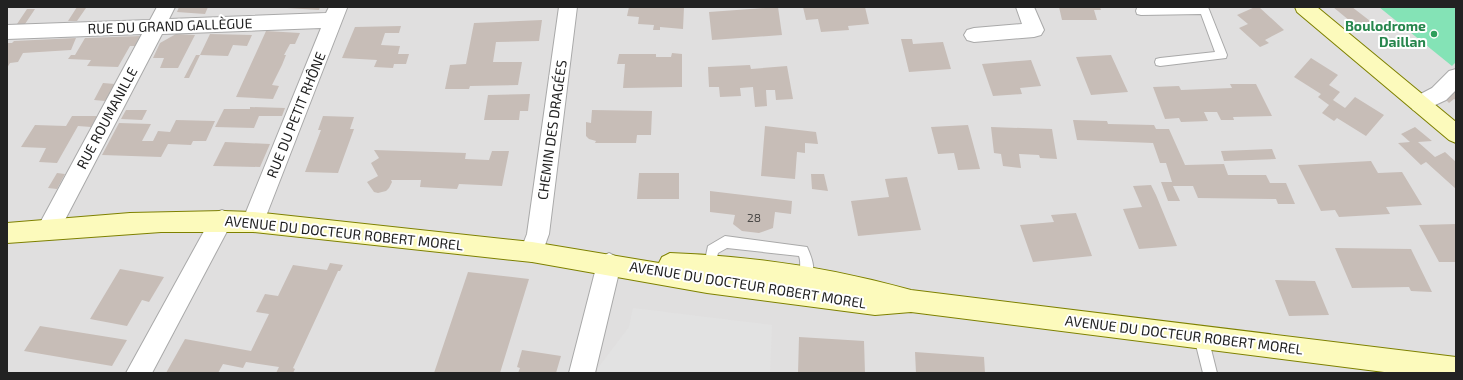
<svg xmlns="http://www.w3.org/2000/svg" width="1463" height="380" font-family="'Exo 2',sans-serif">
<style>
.residential{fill:#e0dfdf}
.pitch{fill:#84e3b6}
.parking{fill:#e2e2e2}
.building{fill:#c7bdb7}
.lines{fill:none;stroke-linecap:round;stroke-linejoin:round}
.lane-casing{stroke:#a9a9a9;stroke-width:2}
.street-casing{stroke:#a9a9a9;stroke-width:2}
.secondary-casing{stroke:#7e8100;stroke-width:2}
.lane{fill:#fff;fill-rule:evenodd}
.street{fill:#fff;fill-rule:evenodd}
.secondary{fill:#fcfabc;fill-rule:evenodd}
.leisure-dot{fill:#2e9e5b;stroke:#fff;stroke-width:1.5}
.labels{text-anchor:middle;stroke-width:4;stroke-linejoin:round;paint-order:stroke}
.number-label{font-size:12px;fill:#4b4947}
.street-label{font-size:14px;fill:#222;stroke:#fff}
.leisure-label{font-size:14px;font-weight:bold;fill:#27864d;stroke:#fff;text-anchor:end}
</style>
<rect width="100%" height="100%" fill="#f2eee8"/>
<path class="residential" d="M7,7H1456V373H7Z"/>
<path class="pitch" d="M1379,7H1456V62L1452,66Z"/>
<path class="parking" d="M633,308L772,325L770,373H597L598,368L629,327Z"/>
<path class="building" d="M77,7L86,8L77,21H68Z
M179,7H208L205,14L177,12Z
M287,7H320L319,10L287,8Z
M629,7H684L683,29L660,27V30H653L654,25L638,24L639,17L627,16Z
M778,7L782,35L712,40L709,12Z
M803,7H865L869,24L848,26L849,30L821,32L818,19L806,20Z
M1059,7H1100L1101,10H1094L1097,20H1062Z
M1255,7H1259L1284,30L1265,40L1269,43L1260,47L1239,28L1248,24L1237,15Z
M1333,7H1352L1374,24L1361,30Z
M27,9H35L25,24H17Z
M542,20L539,41L496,42L493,62H522L518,85L470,86L469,89H445L450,65L466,64L474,23Z
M401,26L399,33H385L381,45L400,46L398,54H409L406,64H394L393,68L374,67L377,60L342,58L355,27Z
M266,31L300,33L295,44H290L284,55H286L282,65L272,85L279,86L273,99L236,97Z
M176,34L195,35L178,68H160L164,58H153L160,43Z
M210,34L252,35L247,46L233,45L228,56L200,55L189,78H184L196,55H200Z
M141,36L135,46H130L118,67L87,66L91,60L68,59L71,55H75L85,38Z
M76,38L71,50L23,53L18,62L10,63L7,68V43H12L14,41Z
M901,39H912L913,44L943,42L951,69L909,72Z
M672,53L682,54V87L623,88L625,64H617L619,54H656V57H671Z
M1111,55L1128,92L1091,95L1076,57Z
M1311,58L1338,75L1329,85L1340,92L1333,100L1345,108L1355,97L1384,115L1366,136L1337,118L1334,121L1322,113L1329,105L1318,97L1321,94L1294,77Z
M1031,60L1041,86L1020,88L1022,94L993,96L982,64Z
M750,65L751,69L787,66L793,99L776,100L775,90H766L767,106L755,107L753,87L740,88L741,96L720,97L719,87H709L708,67Z
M103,83L115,84L105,101L94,100Z
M1230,84H1256L1272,116L1233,117L1234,120H1221L1217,112H1204L1208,121L1181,122L1179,118L1165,119L1153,87L1179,86L1181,90L1232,88Z
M1456,88V100L1454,99L1449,103L1445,99Z
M530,94L528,111H520L519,120H484L488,95Z
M250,107L285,108L282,116H259L254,128L215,127L224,109H250Z
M126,110H147L142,120L121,119Z
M592,110L652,111L651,135H637L636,143H595L596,141L589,139L586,136V122L591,123Z
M72,116H97L91,127L78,126L57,163L39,162L46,148L21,147L35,125L66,126Z
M323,116L354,117L350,129H354L338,173L305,172L321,130H318Z
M176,120L215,121L206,141H193L191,145L168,144L161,157L102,155L119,123L151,124L142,141H153L158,131L170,132Z
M1073,120L1107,121L1108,124L1154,125L1156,129H1169L1185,165L1224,164L1228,175H1266L1270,183H1286L1295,204H1278L1276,199L1198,198L1193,186H1173L1180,201H1168L1161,182H1172L1166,163H1160L1153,143L1077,140Z
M968,125L980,169L958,170L954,153L938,154L931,127Z
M765,126L816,132L818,144L805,143V153L797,152L795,179L761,176Z
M991,127L1052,129L1057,159L1040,158L1039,155L1019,154L1021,168L1003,166L1001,154L994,153Z
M1415,127L1432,141L1418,142L1435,157L1445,152L1456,162V189L1426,162L1421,165L1398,143L1410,142L1401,134Z
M225,142L270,144L260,167L213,166Z
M1272,149L1276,159L1224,161L1221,151Z
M374,150L466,153L465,159L489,160L492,151H509L502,186L459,184L457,189L420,187L421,180H391L392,182L389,188L386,191L378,193L374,192L367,182L378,176L371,163L379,158Z
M1371,161L1378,173L1402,172L1422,205L1386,207L1390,214L1339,217L1335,210L1321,211L1298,165Z
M57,173L65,174L57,189L48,188Z
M639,173H679V199H637Z
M811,174H824L828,191L812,189Z
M907,177L921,230L858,236L851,201L889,197L885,179Z
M1151,185L1156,195L1177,246L1139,249L1123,209L1142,207L1133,186Z
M710,191L792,201L791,214L775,212L773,228L759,233L742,231L733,224L735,215L710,212Z
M1076,213L1092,256L1033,262L1020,225L1054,222L1051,215Z
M1456,224V262H1439L1419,225Z
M1335,248L1411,249L1432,292L1411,291L1409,287L1352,288Z
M330,263L343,265L340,271H338L293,368L295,369L293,373H276L279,367L246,362L243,368L223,364L218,373H166L185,339L251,351L269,314L256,312L265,294L278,296L293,265L327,270Z
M120,269L164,277L149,302L142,300L127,326L90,319Z
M468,272L529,279L500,373H434Z
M1275,280L1315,281L1329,315L1289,316Z
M40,326L127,340L112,366L24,351Z
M799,337L864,341L865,373H798Z
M522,350L561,356L556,373H518L520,368L517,367Z
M915,352L984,357L985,373H916Z"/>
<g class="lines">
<defs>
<path id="lane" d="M1141,7H1208L1227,55L1226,58L1160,66L1156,65L1155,62L1156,59L1160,58L1215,52L1201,14L1141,15L1137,14L1136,11L1137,8Z
M725,236L807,247C812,258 816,269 811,280L806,282L801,280C798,272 802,264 799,256L727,248L718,253L714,269L710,271L706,269L704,265L708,246Z
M1201,331L1206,333L1208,337L1217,373H1203L1194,337L1196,333Z"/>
<path id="street" d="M157,7H175L169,19L326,13L329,7L347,8L261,229L253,232L245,229L242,222L321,28L162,34L56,237L48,240L40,237L37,230L40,223L142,34L7,39V25L150,20Z
M559,7H577L549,234L540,259L532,262L524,259L520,252L527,234Z
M1016,7H1034L1044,30L1041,35L1034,37L974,42L967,40L964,35L967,30L974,28L1022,24Z
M1456,69V90L1446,100L1420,112L1413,110L1410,104L1413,98L1432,88L1449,71Z
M222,210L230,213L233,220L152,373H126L214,213Z
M609,253L617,257L621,264L595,373H569L597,264L601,257Z"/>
<path id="secondary" d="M1295,7H1317L1456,122V143L1449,140L1297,12Z
M223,211L253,212L532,242L659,263L662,257L670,253C752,256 832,268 911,290L1456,357V373H1392L911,312L875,315L707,293L532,262L253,232H161L7,243V223L130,213Z"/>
</defs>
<use href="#lane" class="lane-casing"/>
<use href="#street" class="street-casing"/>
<use href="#secondary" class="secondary-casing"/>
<use href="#lane" class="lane"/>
<use href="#street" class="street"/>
<use href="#secondary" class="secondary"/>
</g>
<circle class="leisure-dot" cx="1434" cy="34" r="4"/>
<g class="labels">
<g class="number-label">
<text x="754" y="222">28</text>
</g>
<g class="street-label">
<text transform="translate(170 26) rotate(-2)" y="5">RUE DU GRAND GALLÈGUE</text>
<text transform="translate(296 115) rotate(-68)" y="5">RUE DU PETIT RHÔNE</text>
<text transform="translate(107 118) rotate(-62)" y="5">RUE ROUMANILLE</text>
<text transform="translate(552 130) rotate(-82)" y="5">CHEMIN DES DRAGÉES</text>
<text transform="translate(344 233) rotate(6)" y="5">AVENUE DU DOCTEUR ROBERT MOREL</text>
<text transform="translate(748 285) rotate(9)" y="5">AVENUE DU DOCTEUR ROBERT MOREL</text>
<text transform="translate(1184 335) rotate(7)" y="5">AVENUE DU DOCTEUR ROBERT MOREL</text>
</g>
<g class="leisure-label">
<text x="1426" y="31">Boulodrome<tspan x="1426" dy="16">Daillan</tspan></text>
</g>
</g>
<rect width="1463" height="380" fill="none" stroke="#222222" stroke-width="16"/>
</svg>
